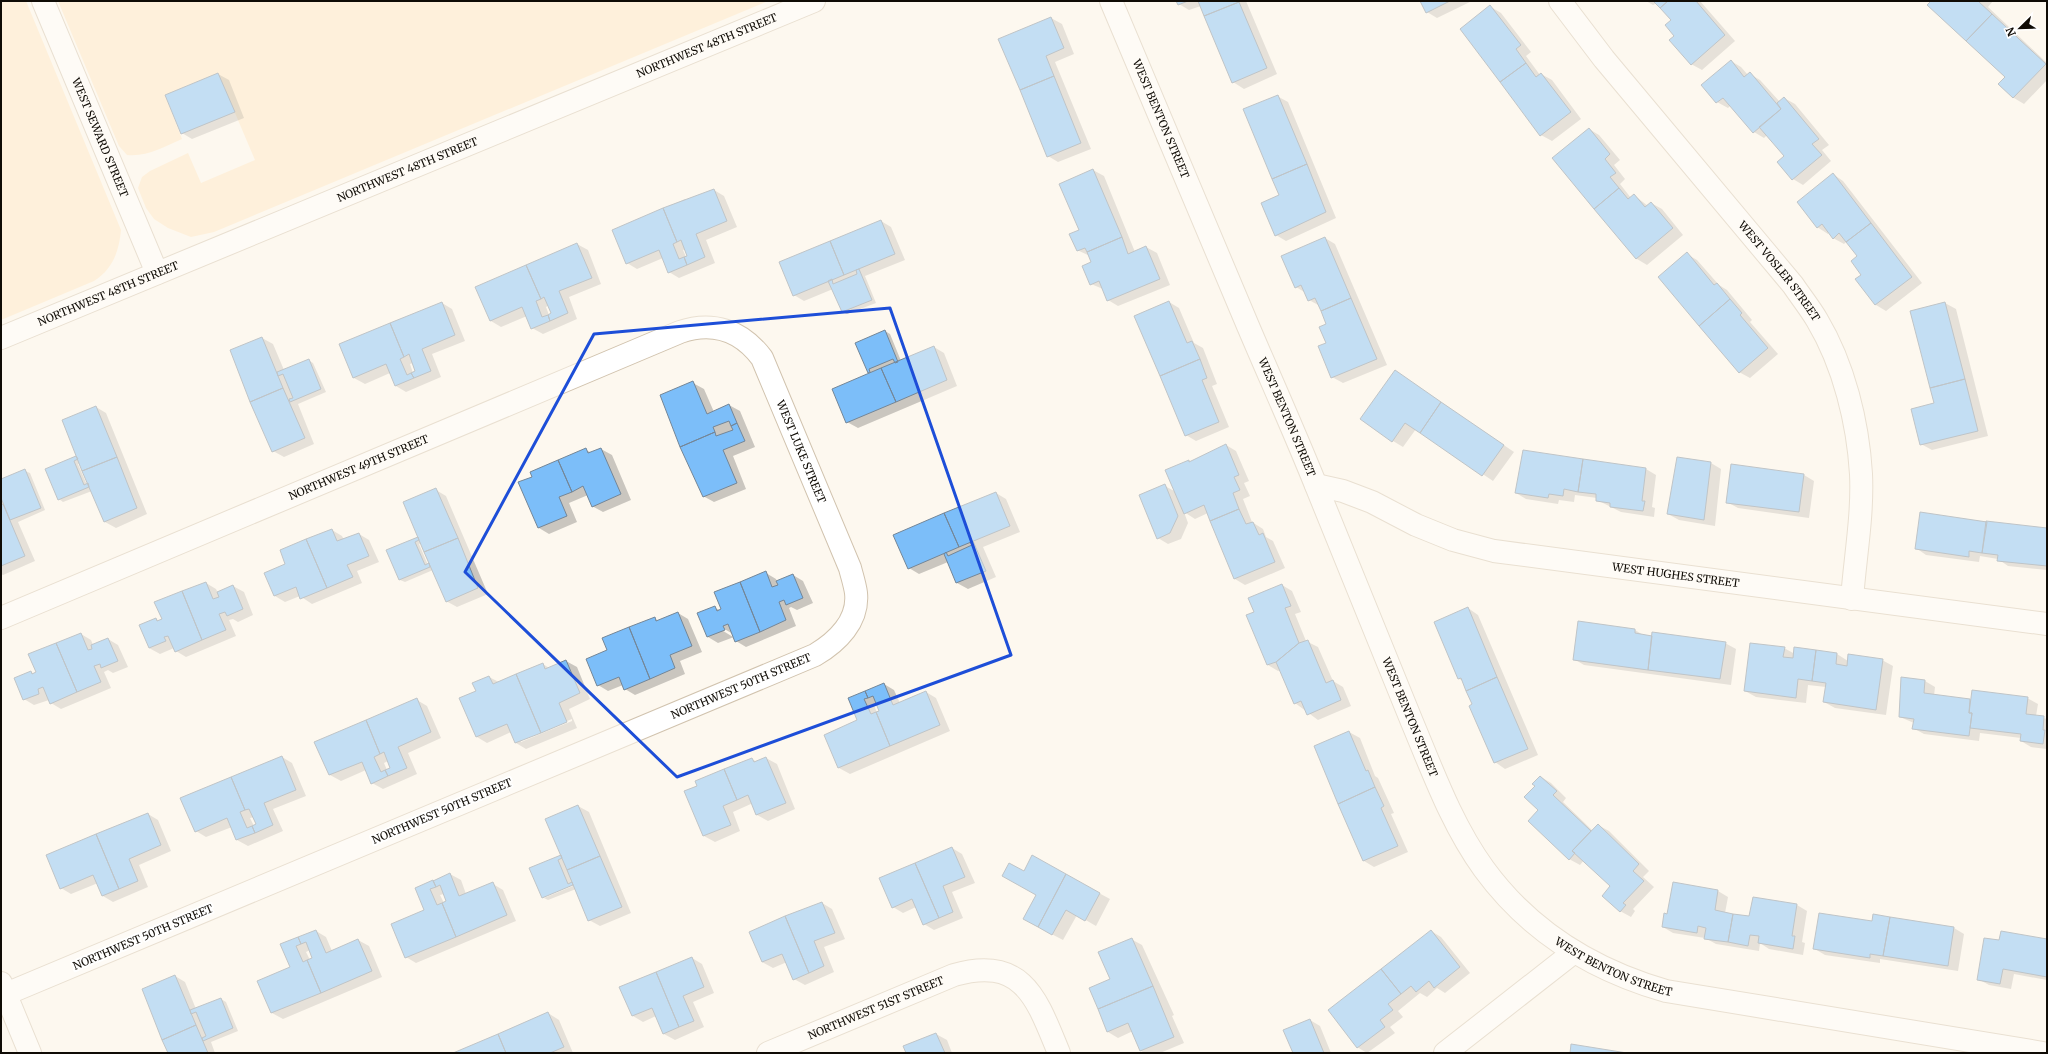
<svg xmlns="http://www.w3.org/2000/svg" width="2048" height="1054" font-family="Merriweather,serif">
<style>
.green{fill:#fee7c3}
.shadow{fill:#0003;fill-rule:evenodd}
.building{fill:#7cbef9;stroke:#748697}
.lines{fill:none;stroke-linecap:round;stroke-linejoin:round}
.street-casing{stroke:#d1c3ae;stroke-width:24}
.secondary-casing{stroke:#d1c3ae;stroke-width:24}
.street{stroke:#fff;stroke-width:22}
.secondary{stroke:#fff;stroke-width:22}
.marked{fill:none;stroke:#1d4ed8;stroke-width:3;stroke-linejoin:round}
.labels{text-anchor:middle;stroke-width:4;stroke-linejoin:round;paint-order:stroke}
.street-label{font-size:11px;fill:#0f0b05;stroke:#fff}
</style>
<rect width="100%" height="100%" fill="#fdf8ef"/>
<path class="green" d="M1,1H26L121,230C119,251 113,269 94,281L1,320Z
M58,1H768L214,232L191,237L168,228L154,219L146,208L138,188L142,177L150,171L188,153L201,183L255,160L218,73L165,95L182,139C164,147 147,157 127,155L119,146Z"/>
<path class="shadow" d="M1178,1H1246L1277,74L1244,89L1233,82L1201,6L1189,10L1179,4Z
M1421,1H1472L1437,18L1427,12Z
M1646,1H1700L1735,41L1702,70L1691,64L1675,36L1672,20L1657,3L1653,5Z
M1932,1H1993L1988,7L2047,63V80L2024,104L2014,98L1999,84L2006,76Z
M1491,7L1501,13L1531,52L1526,56L1540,75L1541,74L1552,80L1581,119L1552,141L1541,135Z
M1051,18L1062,24L1074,54L1055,62L1091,149L1058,162L1048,156L1000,39Z
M1731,61L1741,67L1748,75L1750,74L1760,80L1780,102L1784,98L1795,104L1829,145L1822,150L1831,161L1803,185L1793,179L1785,156L1767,135L1764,138L1754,132L1731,105L1728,108L1717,102Z
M218,74L229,80L244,118L192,139L182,133Z
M1277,96L1288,102L1336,218L1286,241L1276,235L1280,195Z
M1589,129L1599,135L1620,160L1614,165L1625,179L1620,184L1631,198L1634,195L1648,206L1651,203L1662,209L1683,235L1647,265L1637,259L1553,158Z
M1093,170L1104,176L1135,252L1146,247L1157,253L1170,285L1118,306L1108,300L1103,289L1091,284L1093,263L1090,256L1077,250Z
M1833,174L1843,181L1922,283L1886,311L1876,305L1857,280L1863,275L1858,257L1847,241L1844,244L1833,238L1829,232L1828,234L1817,227Z
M714,190L724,196L737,227L706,240L715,263L679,278L669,272L663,258L637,269L627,263L613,231L685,199L687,201ZM686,249L689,256L686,257L683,250Z
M881,221L891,227L905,260L865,276L876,303L847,314L842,312L833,289L804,301L794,295Z
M1325,238L1335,244L1387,365L1343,383L1332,377L1327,343V324L1320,306L1309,300L1306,293L1296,287Z
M577,244L588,250L601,284L569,297L577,319L543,334L532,328L527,316L501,327L491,321ZM549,305L553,314L549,315L546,307Z
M1687,254L1697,260L1719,285L1727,290L1752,320L1750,322L1778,354L1750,378L1739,372Z
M1169,302L1179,308L1194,343L1203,348L1217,384L1212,386L1229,427L1196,441L1186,435Z
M442,303L452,309L465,341L432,354L441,377L406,392L396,386L390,373L365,384L354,378L341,344ZM413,363L417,372L413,373L410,364Z
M1945,303L1956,309L1988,436L1932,450L1921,444L1936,404Z
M885,331L890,334L901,361L934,347L944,353L957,386L858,428L847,422L871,374L857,344Z
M262,338L273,344L284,370L308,360L313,363L326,392L298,404L314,444L284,457L273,451Z
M1395,371L1514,452L1493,481L1416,429L1403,447L1393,441Z
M693,383L704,389L714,412L729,405L740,411L755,447L733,456L746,489L714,502L703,496Z
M96,407L106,413L147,514L116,528L105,522L92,491L63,502L59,499L46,470L76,457ZM81,463L89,484L87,485L78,464Z
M1226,445L1236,451L1249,481L1244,483L1250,496L1243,499L1252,522L1263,529L1266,537L1273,541L1285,568L1245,585L1235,579L1208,513L1195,519L1184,512L1188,523L1181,539L1168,544L1158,538L1165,486L1176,492L1189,461L1191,463Z
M601,449L612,455L631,500L603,512L592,506L588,495L569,503L577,522L549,534L539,528L533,477L586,450L592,453Z
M1524,451L1646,469L1656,475L1652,507L1655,508L1654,517L1621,512L1597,500V498L1575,495L1574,502L1559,500L1558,504L1526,499L1516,493Z
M1711,463L1721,469L1715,526L1679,520L1668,514Z
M25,471L30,473L45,510L18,522L35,561L3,575L1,574V480Z
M1804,475L1814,481L1809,518L1738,508L1727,502Z
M436,490L446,496L488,594L457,607L446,601L433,570L405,582L400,580L388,550L418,538ZM422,543L431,566L428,565L419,544Z
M996,493L1006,499L1020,532L983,547L996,577L968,589L957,583L948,562L919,574L909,568Z
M1921,514L2047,529V570L2008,566L1998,559L1980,556L1979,562L1926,555L1916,548Z
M332,530L342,536L344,540L359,534L369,540L379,562L357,571L362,583L312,604L300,596L285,602L275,596L265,573L287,564Z
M766,573L776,579L777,582L793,575L803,581L813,603L797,610L791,607L789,608L796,626L746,647L736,641L734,637L718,643L708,637L699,614L715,608L720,610ZM721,627L733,634V637L720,629Z
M206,583L216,589L218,593L233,586L244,592L253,615L238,622L233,619L229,620L236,636L186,657L176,651L174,648L160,654L149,648L156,619L160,621Z
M1282,585L1292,591L1301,612L1295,614L1306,641L1318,647L1333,681L1343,687L1351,706L1318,720L1295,703L1281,670L1278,671L1268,665L1255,613Z
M1468,608L1478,615L1538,755L1505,769L1495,762L1473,705L1463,681L1459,679Z
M678,613L688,619L702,652L680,661L685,674L635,695L625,689L623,685L608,691L598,685L608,650L654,618L659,621Z
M1635,630L1643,635L1725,643L1736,649L1731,685L1584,665L1574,659Z
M81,634L91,640L93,645L108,639L118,645L128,667L113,673L108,670L104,672L111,688L61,709L51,703L49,700L34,705L24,699L31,672L35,674Z
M1784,648L1795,654V649L1837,654L1848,661L1882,660L1893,666L1886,715L1835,708L1824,702L1826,687L1808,685L1806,703L1756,697L1745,691Z
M566,661L577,667L590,699L569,709L577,728L526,749L516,743L511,732L487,743L477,737L460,698L477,691L489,677L499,682L543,664L549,668ZM572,719V721L521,742V740Z
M1902,678L1925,681L1935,687L1934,696L1971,700L2027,698L2038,704L2036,716L2047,719V749L2031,747L2021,741V738L1980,733L1979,741L1924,734L1913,728L1914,723L1900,717Z
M884,684L894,690L900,703L926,692L936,698L950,731L850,774L839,768L859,721L849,699ZM877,704L880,712L877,713L874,705Z
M417,700L427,706L441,738L408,753L417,774L383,789L372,783L366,770L341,781L330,775L316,742ZM388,761L392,768L387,770L384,763Z
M1349,732L1360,738L1375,776L1378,778L1394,813L1391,814L1408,852L1374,867L1364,861Z
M282,757L292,763L306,796L273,809L283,831L248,846L237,840L232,827L206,837L196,831ZM254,817L257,825L254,826L250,818Z
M766,758L777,764L795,809L768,821L757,815L753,803L733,812L740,831L715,842L704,836L686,791L752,759L757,762Z
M1541,777L1551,783L1566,798L1563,802L1593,831L1598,825L1609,831L1649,871L1643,877L1654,887L1633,909L1635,911L1631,917L1620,911L1612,886L1584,860L1580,865L1569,859L1540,810L1536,786Z
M578,806L589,812L631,913L600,926L589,920L576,889L548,900L544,898L573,886L572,885L543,897L531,868L562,856Z
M148,814L158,820L171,851L139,865L148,887L113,902L103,896L98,883L71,894L61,888Z
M952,848L962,854L975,883L952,892L963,918L934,930L924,924L916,907L903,913L893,907Z
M1032,857L1110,899L1096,926L1077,915L1063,940L1034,925L1037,895L1024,872Z
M450,874L461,880L466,894L493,884L503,890L516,921L416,963L406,957L425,911L416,889ZM444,894L448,902L444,903L440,895Z
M1718,891L1728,897L1725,913L1750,918L1797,905L1807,911L1802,942L1805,943L1803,955L1769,949L1760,943L1759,951L1716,944L1705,938L1673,933L1663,927L1668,915Z
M822,903L832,909L845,939L824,947L834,972L805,985L794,979L787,962L773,968L762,962Z
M1873,922L1954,928L1964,934L1958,971L1880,959V963L1825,955L1815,949Z
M316,931L326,937L332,951L358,940L369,946L382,977L283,1019L272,1013L291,968L281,945ZM310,950L314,958L310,960L306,952Z
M1431,931L1441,937L1470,973L1445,993L1437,988L1427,997L1420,993L1398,1011L1403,1017L1390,1027L1395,1033L1367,1053L1357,1047Z
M1131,939L1142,945L1174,1015L1172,1016L1184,1043L1160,1053H1145L1141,1051L1133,1031L1118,1038L1108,1032L1111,980Z
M2047,939V980L2014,974L2011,989L1989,985L1978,979L2000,942Z
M692,958L702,964L714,993L693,1002L704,1027L675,1040L664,1034L656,1016L643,1022L633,1016Z
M175,976L185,982L196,1009L221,999L226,1002L238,1031L211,1042L215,1053H170Z
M548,1013L559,1020L573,1053H456Z
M1310,1020L1320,1026L1331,1053H1294Z
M936,1034L947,1040L952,1053H907Z"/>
<path class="building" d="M1176,1H1188L1178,5Z
M1198,1H1239V2L1204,16Z
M1420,1H1450L1426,13Z
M1653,1H1668L1660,8Z
M1668,1H1696L1725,35L1691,65L1669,40L1674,36L1665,25L1671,20L1660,8Z
M1931,1H1978L1992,14L1966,41L1927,5Z
M1239,2L1267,68L1232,83L1204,16Z
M1490,5L1521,45L1516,49L1526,63L1500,82L1460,29Z
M1992,14L2046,64L2013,98L1998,84L2005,77L1966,41Z
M1051,17L1064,48L1046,56L1054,76L1020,90L998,39Z
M1731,60L1744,77L1750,72L1781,109L1753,133L1723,98L1716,103L1701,85Z
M1526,63L1536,77L1541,73L1571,112L1540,136L1500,82Z
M218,73L235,112L181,134L165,95Z
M1054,76L1081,143L1047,157L1020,90Z
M1278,95L1307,164L1272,179L1243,109Z
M1784,97L1819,139L1812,144L1822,155L1792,180L1777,162L1784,156L1759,127L1781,109L1777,103Z
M1589,128L1610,154L1605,159L1616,173L1610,177L1619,188L1594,209L1552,158Z
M1307,164L1326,212L1275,236L1261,203L1279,195L1272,179Z
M1093,169L1122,237L1087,252L1085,248L1077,251L1069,234L1079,230L1059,184Z
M1833,173L1871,223L1846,242L1839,233L1833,239L1822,224L1817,228L1797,202Z
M1619,188L1628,199L1634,194L1645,207L1651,202L1673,228L1636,259L1594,209Z
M714,189L727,221L696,234L705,257L687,265L684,257L687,256L681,240L677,242L663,208Z
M663,208L677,242L673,244L679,259L684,257L687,265L668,273L659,250L626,264L612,230Z
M881,220L895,254L844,275L830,241Z
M1871,223L1912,277L1875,305L1855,279L1861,275L1851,261L1857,256L1846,242Z
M1122,237L1128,254L1146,246L1160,279L1107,301L1099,281L1090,285L1082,266L1091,262L1087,252Z
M1325,237L1351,298L1321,311L1315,298L1308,301L1301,285L1295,288L1281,256Z
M830,241L844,275L793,296L779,262Z
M577,243L592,278L559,291L568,313L550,321L548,315L551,313L544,297L541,299L526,265Z
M1687,252L1714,285L1717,283L1730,299L1699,326L1658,277Z
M526,265L541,299L536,301L542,317L548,315L550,321L531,329L522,307L490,321L475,287Z
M859,269L872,300L842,312L828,281L832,279L833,284L857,274L856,270Z
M1351,298L1377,359L1331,378L1318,346L1326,343L1319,327L1326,324L1321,311Z
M1730,299L1742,313L1740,315L1768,348L1739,373L1699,326Z
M1169,301L1187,343L1192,341L1200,359L1160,376L1134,316Z
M442,302L455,335L422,349L431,371L414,378L411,373L415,371L409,354L404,357L390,323Z
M1945,302L1965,379L1930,388L1910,311Z
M390,323L404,357L400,359L407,375L411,373L414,378L395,386L386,364L353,378L339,344Z
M885,330L898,362L895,363L893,359L869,369L870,372L868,373L855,343Z
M262,337L283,388L250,402L230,350Z
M934,346L947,380L896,402L881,368Z
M309,359L321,389L290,402L289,399L293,398L283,374L278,376L277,372Z
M1200,359L1207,378L1202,380L1219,422L1185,436L1160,376Z
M881,368L896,402L846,423L832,389Z
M1395,370L1441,402L1420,433L1405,423L1392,442L1360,419Z
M1965,379L1978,431L1920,445L1911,409L1934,403L1930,388Z
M693,381L707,414L729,404L737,423L731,426L729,421L713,427L715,432L680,447L660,395Z
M283,388L305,438L272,452L250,402Z
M1441,402L1504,445L1482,476L1420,433Z
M96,406L117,457L82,471L62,420Z
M737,423L745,441L723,450L737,483L703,497L680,447L715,432L716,436L733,430L731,426Z
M1226,444L1239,475L1234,477L1240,490L1233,493L1239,509L1210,521L1204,505L1184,514L1165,470L1189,460V462Z
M586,448L588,453L601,448L621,494L592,507L583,486L572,492L558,460Z
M1523,450L1583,459L1578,492L1564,489L1563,496L1549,494L1548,498L1515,493Z
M76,456L78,459L74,461L84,485L88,483L89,487L58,500L45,469Z
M117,457L137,508L104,522L82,471Z
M1677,457L1711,462L1704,520L1667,514Z
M1583,459L1646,468L1642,501H1645L1643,511L1610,507V503L1596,501V494L1578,492Z
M558,460L572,492L559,497L567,516L538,528L518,482L532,477L530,472Z
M1731,464L1804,474L1799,512L1726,503Z
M25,469L41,508L10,520L1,498V479Z
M1165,484L1178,516L1170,533L1157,539L1139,495Z
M436,488L458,538L424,552L403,502Z
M996,492L1010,526L959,547L944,513Z
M3,504L25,556L1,566V505Z
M1239,509L1246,524L1253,522L1259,535L1263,533L1275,562L1234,579L1210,521Z
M1920,512L1987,522L1982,553L1969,551V557L1915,549Z
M944,513L959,547L908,569L893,535Z
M1986,521L2047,528V566L1997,561L1998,555L1982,553Z
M332,529L337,541L359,533L369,556L347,565L353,577L327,588L306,539Z
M418,537L419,540L415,542L425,565L429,563L430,567L399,580L386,550Z
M458,538L478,588L446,602L424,552Z
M306,539L327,588L300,599L296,587L274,596L264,573L285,564L280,550Z
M973,541L986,571L956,583L944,554L946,552L948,556L972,545L970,542Z
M766,571L772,587L778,585L776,581L793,574L803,598L786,605L784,600L779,602L786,620L760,632L740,582Z
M206,582L213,599L219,597L217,592L233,585L243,609L227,616L225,612L219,614L226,630L202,640L182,591Z
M740,582L760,632L735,642L728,624L723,626L725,630L707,637L697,613L715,606L717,611L721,609L714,592Z
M1282,584L1291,606L1285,608L1299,643L1276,662L1267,665L1246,615L1254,612L1248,598Z
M182,591L202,640L175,652L168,636L164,637L166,641L149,648L139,625L156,618L157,621L162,619L154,602Z
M1468,607L1497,677L1466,691L1461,678L1458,679L1434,622Z
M678,612L692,646L670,655L675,668L650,679L629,627L655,617L656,621Z
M1578,621L1635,629V633L1652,636L1648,670L1573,660Z
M629,627L650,679L624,690L619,677L597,686L586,659L607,650L602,638Z
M1652,632L1726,642L1720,679L1648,670Z
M81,633L88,650L92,649L91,645L108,638L118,661L101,668L100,664L94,666L101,682L77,692L56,643Z
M1308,640L1326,683L1333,680L1341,700L1307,715L1301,701L1294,704L1276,662L1299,643Z
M56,643L77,692L50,704L43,687L38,689L39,694L23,700L14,678L31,671L32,674L36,672L28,654Z
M1750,643L1785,647L1783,657L1793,658L1794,647L1816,650L1812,681L1798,679L1796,698L1744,691Z
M1816,650L1837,653L1836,664L1847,666L1848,654L1883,659L1876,710L1823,702L1826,683L1812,681Z
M566,660L580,693L559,703L567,722L541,733L516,674L543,663L545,669Z
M516,674L541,733L515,743L507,724L476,737L459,698L476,691L472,683L489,676L493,684Z
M1497,677L1528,749L1494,763L1469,706L1472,704L1466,691Z
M1901,677L1925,680L1924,693L1970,699L1969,713H1972L1969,736L1912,729L1914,719L1899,717Z
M884,683L893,705L926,691L940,725L890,746L876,712L879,711L873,696L868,698L865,691Z
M1972,690L2028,697L2026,714L2044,716L2043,730H2045L2043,744L2020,741L2021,734L1970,728L1972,713H1969Z
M865,691L868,698L864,699L871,714L876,712L890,746L838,768L824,735L857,720L848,698Z
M417,698L431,732L398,747L407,768L388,776L385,770L390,768L384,752L380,754L366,720Z
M366,720L380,754L374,757L381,772L385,770L388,776L371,784L362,762L329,775L314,742Z
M1349,731L1366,771L1368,770L1375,787L1338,804L1314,746Z
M282,756L296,790L264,803L273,825L255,833L252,826L256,824L249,809L245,810L231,777Z
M766,757L786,803L756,815L748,795L737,800L724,769L752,758L754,762Z
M724,769L737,800L723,806L731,825L703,836L684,791L697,786L695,781Z
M1540,776L1557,791L1553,795L1591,831L1572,851L1575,853L1569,860L1528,821L1538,810L1524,797L1535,786L1532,784Z
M231,777L245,810L240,812L247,828L252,826L255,833L236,840L227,818L195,832L180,798Z
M1375,787L1384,806L1381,808L1398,846L1363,861L1338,804Z
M578,805L600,856L567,870L545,819Z
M148,813L161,845L129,859L138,881L119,889L96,834Z
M1598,824L1639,864L1633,871L1644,881L1623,903L1626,905L1620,912L1602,896L1610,886L1572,851Z
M96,834L119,889L102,896L93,875L60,889L46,855Z
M952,847L965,877L943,886L953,912L939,918L915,863Z
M561,855L562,858L558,860L568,884L572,882L573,885L542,898L529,868Z
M1032,855L1066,874L1038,927L1023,919L1036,895L1002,876L1009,863L1024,871Z
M600,856L622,907L588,921L567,870Z
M915,863L939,918L923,925L912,899L892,908L879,878Z
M450,873L459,896L493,882L507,915L456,937L442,903L446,901L440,885L436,887L433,881Z
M1066,874L1100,893L1085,921L1066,910L1052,935L1038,927Z
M433,880L436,887L430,889L437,905L442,903L456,937L405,958L391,924L424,910L415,888Z
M1673,882L1718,890L1715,910L1733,914L1728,942L1704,939L1706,928L1698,926L1697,933L1662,927L1664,913L1667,914Z
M1753,897L1797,904L1792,936H1795L1793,949L1758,943L1759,936L1750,935L1748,946L1728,942L1733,914L1749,916Z
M822,902L835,933L814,941L824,966L809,973L785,916Z
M1819,913L1872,921L1873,914L1890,917L1883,956L1870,954V958L1813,949Z
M785,916L809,973L793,980L782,954L762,962L749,932Z
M1890,917L1954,927L1948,966L1883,956Z
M316,930L326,953L358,939L372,971L321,993L307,960L312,958L306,942L301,944L298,937Z
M1431,930L1460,967L1434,988L1429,981L1416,992L1411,986L1401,994L1381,969Z
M2001,931L2047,939V977L2003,969L2000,984L1977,980L1984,938L1999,940Z
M298,937L301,944L296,946L303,962L307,960L321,993L271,1013L257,981L290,967L280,944Z
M1132,938L1153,986L1098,1009L1089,988L1110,979L1098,952Z
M692,957L704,987L683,996L694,1021L679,1027L656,972Z
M1381,969L1401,994L1388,1004L1393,1010L1380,1020L1385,1027L1357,1048L1328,1010Z
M656,972L679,1027L663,1034L652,1008L632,1016L619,987Z
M175,975L196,1025L162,1040L142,989Z
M1153,986L1174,1037L1140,1051L1128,1023L1107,1032L1098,1009Z
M221,998L233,1028L203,1041L202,1038L206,1036L196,1012L191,1014L190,1010Z
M548,1012L564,1047L550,1053H506L498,1034Z
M1310,1019L1324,1053H1293L1283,1030Z
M196,1025L208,1053H168L162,1040Z
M936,1033L945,1053H906L903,1046Z
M498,1034L506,1053H453Z
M1571,1044L1627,1053H1570Z"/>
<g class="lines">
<defs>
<g id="street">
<path id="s1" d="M43,1L157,273"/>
<path id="s2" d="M1111,1C1157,109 1203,217 1248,326C1271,380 1295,433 1317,488C1348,566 1380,644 1412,722C1433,772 1452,825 1484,869C1530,932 1593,970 1666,991L2043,1053"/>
<path id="s3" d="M1560,1L1604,59L1793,285C1801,297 1810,308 1817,320C1844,365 1858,423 1861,474C1863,515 1855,558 1852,599"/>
<path id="s4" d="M1316,485L1343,491L1372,502L1416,525L1453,540L1494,551L2047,624"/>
<path id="s5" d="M1,618L680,332C712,321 741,330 762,358L850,568C852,576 855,585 856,593C859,621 837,642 815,655L1,996"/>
<path id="s6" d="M768,1053L954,975C1024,955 1037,1000 1059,1053"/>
<path d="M1445,1053L1574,952"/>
</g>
<g id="secondary">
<path id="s7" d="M1,338L814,1"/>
<path d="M1,983L30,1053"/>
</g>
</defs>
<use href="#street" class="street-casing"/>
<use href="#secondary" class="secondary-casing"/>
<use href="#street" class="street"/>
<use href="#secondary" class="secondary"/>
</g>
<path d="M0 0H2048V1054H0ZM890,308L1011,655L677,777L465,572L594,334Z" fill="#fdf8ef" fill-opacity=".55" fill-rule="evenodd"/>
<path class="marked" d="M890,308L1011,655L677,777L465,572L594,334Z"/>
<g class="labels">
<g class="street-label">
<text dy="4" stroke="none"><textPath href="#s7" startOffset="764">NORTHWEST 48TH STREET</textPath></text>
<text dy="4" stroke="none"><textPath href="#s2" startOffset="128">WEST BENTON STREET</textPath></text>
<text dy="4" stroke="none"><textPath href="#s1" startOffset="148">WEST SEWARD STREET</textPath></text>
<text dy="4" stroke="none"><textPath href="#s7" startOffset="440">NORTHWEST 48TH STREET</textPath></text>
<text dy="4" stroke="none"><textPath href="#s3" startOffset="348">WEST VOSLER STREET</textPath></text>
<text dy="4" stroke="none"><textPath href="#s7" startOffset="116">NORTHWEST 48TH STREET</textPath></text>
<text dy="4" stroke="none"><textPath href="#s2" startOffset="452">WEST BENTON STREET</textPath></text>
<text dy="4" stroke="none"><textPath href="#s5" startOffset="931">WEST LUKE STREET</textPath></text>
<text dy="4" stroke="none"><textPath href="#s5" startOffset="388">NORTHWEST 49TH STREET</textPath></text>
<text dy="4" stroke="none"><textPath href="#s4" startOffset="374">WEST HUGHES STREET</textPath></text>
<text transform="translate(741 686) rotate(-23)" y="4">NORTHWEST 50TH STREET</text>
<text dy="4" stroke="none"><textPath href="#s2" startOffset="776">WEST BENTON STREET</textPath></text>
<text transform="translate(442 811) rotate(-23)" y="4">NORTHWEST 50TH STREET</text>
<text transform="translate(143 937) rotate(-23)" y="4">NORTHWEST 50TH STREET</text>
<text dy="4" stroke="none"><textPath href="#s2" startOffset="1111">WEST BENTON STREET</textPath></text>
<text dy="4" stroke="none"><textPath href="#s6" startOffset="117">NORTHWEST 51ST STREET</textPath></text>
</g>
</g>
<rect width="2048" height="1054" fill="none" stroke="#0f0b05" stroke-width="4"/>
<g transform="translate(2020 28) rotate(247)" stroke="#ffffff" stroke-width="3" paint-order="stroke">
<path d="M0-3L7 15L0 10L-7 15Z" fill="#0f0b05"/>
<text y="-6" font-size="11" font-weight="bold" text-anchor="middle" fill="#0f0b05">N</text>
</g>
</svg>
